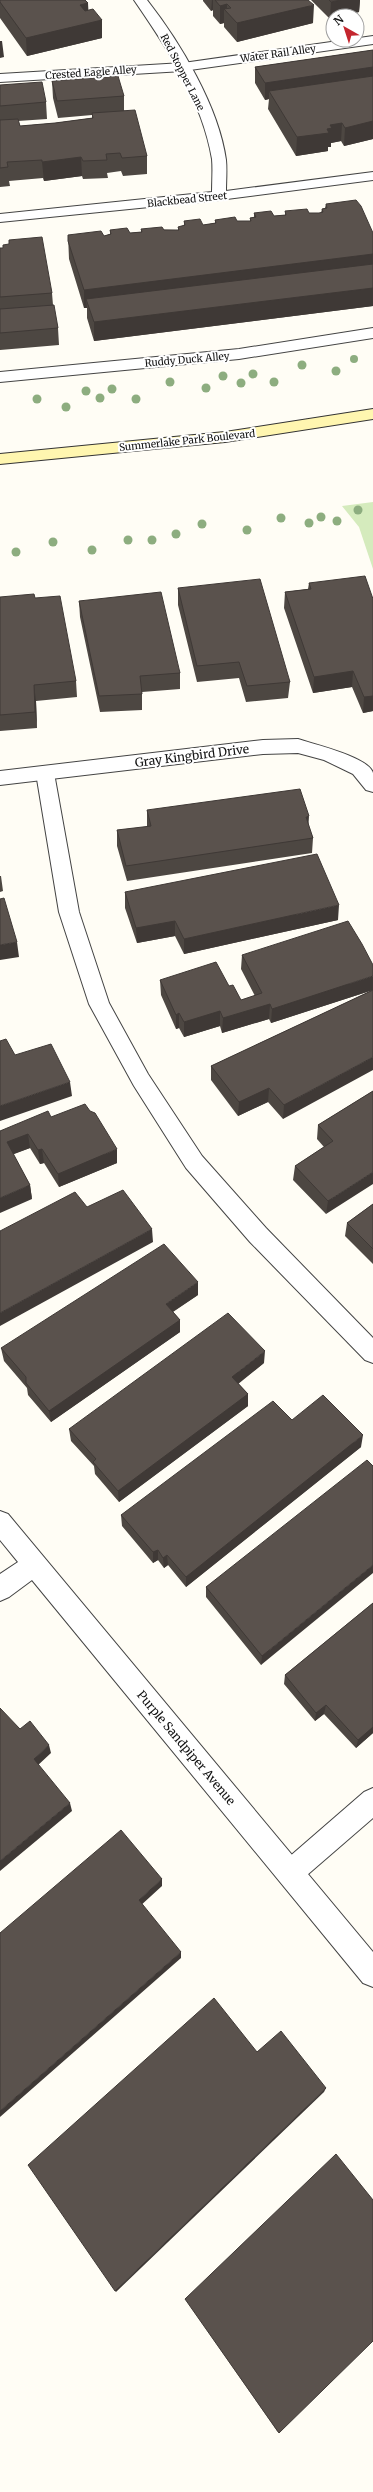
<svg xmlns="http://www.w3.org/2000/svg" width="373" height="2492" font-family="Merriweather,serif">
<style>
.green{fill:#d5ebbd}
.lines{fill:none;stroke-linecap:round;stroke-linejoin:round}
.lane-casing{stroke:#444;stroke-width:2}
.street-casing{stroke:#444;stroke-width:2}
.secondary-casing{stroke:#333;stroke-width:2}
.lane{fill:#fff;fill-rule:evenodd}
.street{fill:#fff;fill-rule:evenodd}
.secondary{fill:#fff6b0;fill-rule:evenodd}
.tree{fill:#8dad7f}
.wall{fill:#4d4742}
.shaded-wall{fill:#3f3936}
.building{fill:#5a524d;stroke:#3f3936}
.labels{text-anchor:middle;stroke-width:4;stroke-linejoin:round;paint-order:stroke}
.far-street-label{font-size:10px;fill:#111;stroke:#fff}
.street-label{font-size:12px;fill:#111;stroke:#fff}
</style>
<rect width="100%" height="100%" fill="#fffdf5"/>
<path class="green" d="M373,502V569L359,527L342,506Z"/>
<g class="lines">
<defs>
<path id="lane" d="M373,36V44L183,71L0,82V74L183,63Z
M373,328V338L239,359L0,382V372L239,349Z
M45,766L52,768L54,773L79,912L109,1003L148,1074L202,1156L266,1228L373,1338V1363L365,1360L250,1242L186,1168L134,1086L89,1004L59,912L36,773L38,768Z
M373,1788V1818L299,1882L290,1886L281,1882L277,1873L281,1864L364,1792Z"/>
<path id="street" d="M134,0H147C180,42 219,107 226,160C227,170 226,181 226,191L373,172V180L219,200L0,222V214L212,192C212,181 213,170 212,159C202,100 167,48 134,0Z
M298,739C313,744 369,757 373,773C373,779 373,786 373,792L366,790L353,774L324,760L298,753L263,754L0,785V771L263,740Z
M0,1511L8,1514L373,1952V1987L363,1983L32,1580L9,1597L0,1601V1574L18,1562L0,1540Z"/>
<path id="secondary" d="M373,409V419L225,442L0,464V454L225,432Z"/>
</defs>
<use href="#lane" class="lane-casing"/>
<use href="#street" class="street-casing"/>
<use href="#secondary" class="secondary-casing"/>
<use href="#lane" class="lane"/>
<use href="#street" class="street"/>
<use href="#secondary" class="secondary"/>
</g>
<g class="tree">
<circle cx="354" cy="359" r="4"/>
<circle cx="302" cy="365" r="4.5"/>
<circle cx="336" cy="371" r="4.5"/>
<circle cx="253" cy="374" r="4.5"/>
<circle cx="223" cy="376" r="4.5"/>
<circle cx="170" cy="382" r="4.5"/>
<circle cx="274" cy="382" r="4.5"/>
<circle cx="241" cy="383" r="4.5"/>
<circle cx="206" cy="388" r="4.5"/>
<circle cx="112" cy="389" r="4.5"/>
<circle cx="86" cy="391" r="4.5"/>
<circle cx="100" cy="398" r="4.5"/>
<circle cx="37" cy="399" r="4.5"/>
<circle cx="136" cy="399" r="4.5"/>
<circle cx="66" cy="407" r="4.5"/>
<circle cx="358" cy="510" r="4.5"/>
<circle cx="321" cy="517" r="4.5"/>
<circle cx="281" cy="518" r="4.5"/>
<circle cx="337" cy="521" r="4.5"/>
<circle cx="309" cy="523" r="4.5"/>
<circle cx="202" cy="524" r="4.5"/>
<circle cx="247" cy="530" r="4.5"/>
<circle cx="176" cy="534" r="4.5"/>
<circle cx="128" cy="540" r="4.5"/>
<circle cx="152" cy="540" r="4.5"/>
<circle cx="53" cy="542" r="4.5"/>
<circle cx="92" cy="550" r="4.5"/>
<circle cx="16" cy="552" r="4.5"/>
</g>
<path class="wall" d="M0,0L88,3V10L102,20V38L27,56L0,18Z
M203,0H308L313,23L237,42L224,27V23L220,24L213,16V10L211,11L203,1Z
M311,0H360L359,12L330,19Z
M373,50V139L344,146L341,141L331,143V147H328V151L296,156L268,109L269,99L265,100L255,83V67Z
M52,81L124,96V110L147,156V174L123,176L121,171L107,173L108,178L83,179L82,176L44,181L43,178L9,181L10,186L0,187V85L46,102L47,119L18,121L20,126L55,123L92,118V115L58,118L53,98Z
M326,204L373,233V306L94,341L87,318V308H84L69,259L68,235L104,236L110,234V230L130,233L141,232V229L176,230H178V227L184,226V221L203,225L215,223V220L237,221H250V218L254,217V213L274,216L285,215V211L309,213H321L322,209L325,208Z
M0,248L52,293L53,305L58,328L59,345L0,350Z
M309,583L373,599V711L363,713L352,687L313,693L284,608L285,592L308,589Z
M178,588L290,682L288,698L246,702L239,678L197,682L178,605Z
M0,597L35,598L76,681L77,697L36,701L37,728L0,731Z
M79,601L180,673V689L142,692V710L100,712L80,617Z
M147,810L308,825L313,838L312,853L127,881L117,846V830L147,827Z
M0,876H1L3,891L0,892Z
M125,892L338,920L184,954L175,936L137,943L125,908Z
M242,955L373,990L271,1023L269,1019L222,1033L220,1026L184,1037L179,1028L176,1029L161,995L160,980L229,986L241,1000L255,996L241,969Z
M373,990L283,1119L268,1102L238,1116L211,1080V1066Z
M373,1091L326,1214L293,1180L295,1166L324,1147L317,1139L318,1125Z
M51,1117L117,1163L59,1187L44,1163L40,1164L30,1148L13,1154L30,1185L32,1199L0,1131Z
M373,1204V1264L345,1236L347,1223Z
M198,1295L173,1312L180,1320V1332L51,1422L28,1395L27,1388L4,1361L1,1348Z
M264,1363L238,1383L248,1394V1406L119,1502L95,1474L94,1466L71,1441L69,1429Z
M292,1420L361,1447L186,1587L168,1565L164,1568L158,1560L153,1563L122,1526L121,1515Z
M373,1466L261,1665L206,1597V1587Z
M373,1603V1733L356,1748L324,1714L315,1721L284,1684L285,1675Z
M185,2299L279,2433L277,2431Z"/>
<path class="shaded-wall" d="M212,0H213V10L211,11Z
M341,0H360L359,12L342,16H333V18L330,19L331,2Z
M88,3L89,21L80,5Z
M227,4V12L224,9V23L220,24V6Z
M314,5L313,23L237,42V23Z
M102,20V38L27,56L26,38Z
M0,41H2L4,57L0,58Z
M373,67V84L269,91V99L265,100V83Z
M373,121V139L344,146L345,128Z
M342,123L341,141L331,143V147H328V151L296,156L297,137L330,125Z
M81,157L82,176L44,181L42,162Z
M373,254V272L86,299L87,308H84V290Z
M373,288V306L94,341V322Z
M353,671L352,687L313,693L314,677Z
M34,685L36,701L37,728L35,712Z
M373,696V711L363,713L364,697Z
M309,816L308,832L306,817Z
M339,905L338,920L184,954V939Z
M175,921V936L137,943L136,928Z
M17,942L19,957L0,960V945Z
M373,976V990L271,1023L272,1009Z
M270,1004L269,1019L222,1033L223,1018Z
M220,1011V1026L184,1037V1022Z
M179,1013V1028L176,1029V1015Z
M373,1057V1070L283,1119L284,1105Z
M70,1082L72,1096L0,1121V1106Z
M269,1088L268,1102L238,1116L239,1102Z
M28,1134L30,1148L9,1156L7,1142Z
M42,1149L44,1163L40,1164L38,1150Z
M117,1149V1163L59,1187L58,1174Z
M373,1172V1184L326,1214L328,1201Z
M30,1185L32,1199L0,1213V1198Z
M152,1229L153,1242L0,1326V1313Z
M198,1282V1295L166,1316V1304Z
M180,1320V1332L51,1422L49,1411Z
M265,1351L264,1363L232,1389V1377Z
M248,1394V1406L119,1502L118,1491Z
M363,1435L361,1447L186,1587V1577Z
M158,1550V1560L153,1563V1552Z
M167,1555L168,1565L164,1568L163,1558Z
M373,1565V1573L261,1665L262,1656Z
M326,1705L324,1714L315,1721L316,1713Z
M373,1727V1733L356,1748L358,1740Z
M49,1745L51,1753L36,1767L34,1759Z
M70,1803L72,1811L0,1871V1861Z
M162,1879V1886L139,1907V1900Z
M181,1952V1958L0,2117V2111Z
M326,2088L324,2092L116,2292L115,2291Z"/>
<path class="building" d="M0,0H85L88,3L80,5L85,11L93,9L102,20L26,38L0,2Z
M215,0H308L314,5L237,23L224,9L231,8L227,4L220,6Z
M329,0H341L331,2Z
M373,50V67L265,83L255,67Z
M118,76L124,96L57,101L52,81Z
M373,76V121L345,128L342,123L330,125L332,128L327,129L329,133L297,137L269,91Z
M42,82L46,102L0,106V85Z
M135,110L147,156L122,158L120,153L106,154L107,160L83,161L81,157L42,162V160L7,162L8,167L0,168V120L18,119L20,126L55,123L93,118L92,113Z
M356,200L361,206L373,233V254L84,290L68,241V235L101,231L104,236L111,234L110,230L127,228L130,233L142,232L141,229L162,227L164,230H179L178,227L185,225L184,221L200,219L203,225L216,223L215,220L235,217L237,221H251L250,218L256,217L254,213L271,211L274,216L286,215L285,211L307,209L309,213H319L323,212L322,209L327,208L326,204Z
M42,237L52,293L0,297V248H3V245L9,244V240Z
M373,264V288L94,322L86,299Z
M54,305L58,328L0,333V309Z
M365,576L373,599V696L364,697L353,671L314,677L285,592L311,589L309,583Z
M260,579L290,682L247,686L239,662L197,666L178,588Z
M161,592L180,673L140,676L142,694L99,696L79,601Z
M34,594L35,598L60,596L76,681L34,685L35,712L0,715V597Z
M300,789L309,816L306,817L313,838L126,866L117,830L151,826L147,810Z
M317,854L339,905L184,939L175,921L136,928L125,892Z
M4,898L17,942L0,945V899Z
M348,921L362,944L373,965V976L272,1009L270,1004L223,1018L220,1011L184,1022L179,1013L176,1015L160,980L216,962L229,986L233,985L241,1000L262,993L242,955Z
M373,990V1057L284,1105L269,1088L239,1102L211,1066Z
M6,1039L15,1055L51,1044L70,1082L0,1106V1041Z
M373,1091V1172L328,1201L295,1166L333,1141L318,1125Z
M85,1104L90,1111L95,1113L117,1149L58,1174L42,1149L38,1150L28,1134L7,1142L30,1185L0,1198V1131L48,1111L51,1117Z
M123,1190L152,1229L0,1313V1231L75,1192L87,1207Z
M373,1204V1249L347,1223Z
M164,1244L198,1282L166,1304L180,1320L49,1411L26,1383V1377L1,1348Z
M228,1313L265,1351L232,1377L248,1394L118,1491L93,1462L96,1459L69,1429Z
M323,1395L363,1435L186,1577L167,1555L163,1558L158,1550L153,1552L121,1515L273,1401L292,1420Z
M367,1460L373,1466V1565L262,1656L206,1587Z
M373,1603V1727L358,1740L326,1705L316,1713L285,1675Z
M0,1708L20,1729L30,1721L49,1745L34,1759L70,1803L0,1861Z
M121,1830L162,1879L139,1900L181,1952L0,2111V1933Z
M214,1998L257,2052L281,2031L326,2088L115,2291L28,2165Z
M336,2154L373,2200V2341L279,2433L185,2299Z"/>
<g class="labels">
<g class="far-street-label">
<text transform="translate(278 53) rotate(-8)" y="4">Water Rail Alley</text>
<text transform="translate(91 72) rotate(-4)" y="4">Crested Eagle Alley</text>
<text transform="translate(183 72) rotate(63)" y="4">Red Stopper Lane</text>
<text transform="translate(187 199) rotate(-6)" y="4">Blackbead Street</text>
<text transform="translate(187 359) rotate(-5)" y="4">Ruddy Duck Alley</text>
<text transform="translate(187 440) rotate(-6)" y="4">Summerlake Park Boulevard</text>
</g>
<g class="street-label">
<text transform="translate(192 756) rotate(-7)" y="4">Gray Kingbird Drive</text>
<text transform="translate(186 1748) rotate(50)" y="4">Purple Sandpiper Avenue</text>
</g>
</g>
<g transform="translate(345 28) rotate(321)"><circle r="19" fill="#ffffff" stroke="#a0a0a0"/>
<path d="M0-3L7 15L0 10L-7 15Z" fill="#c4262e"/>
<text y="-6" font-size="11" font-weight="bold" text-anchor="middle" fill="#111111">N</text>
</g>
</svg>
